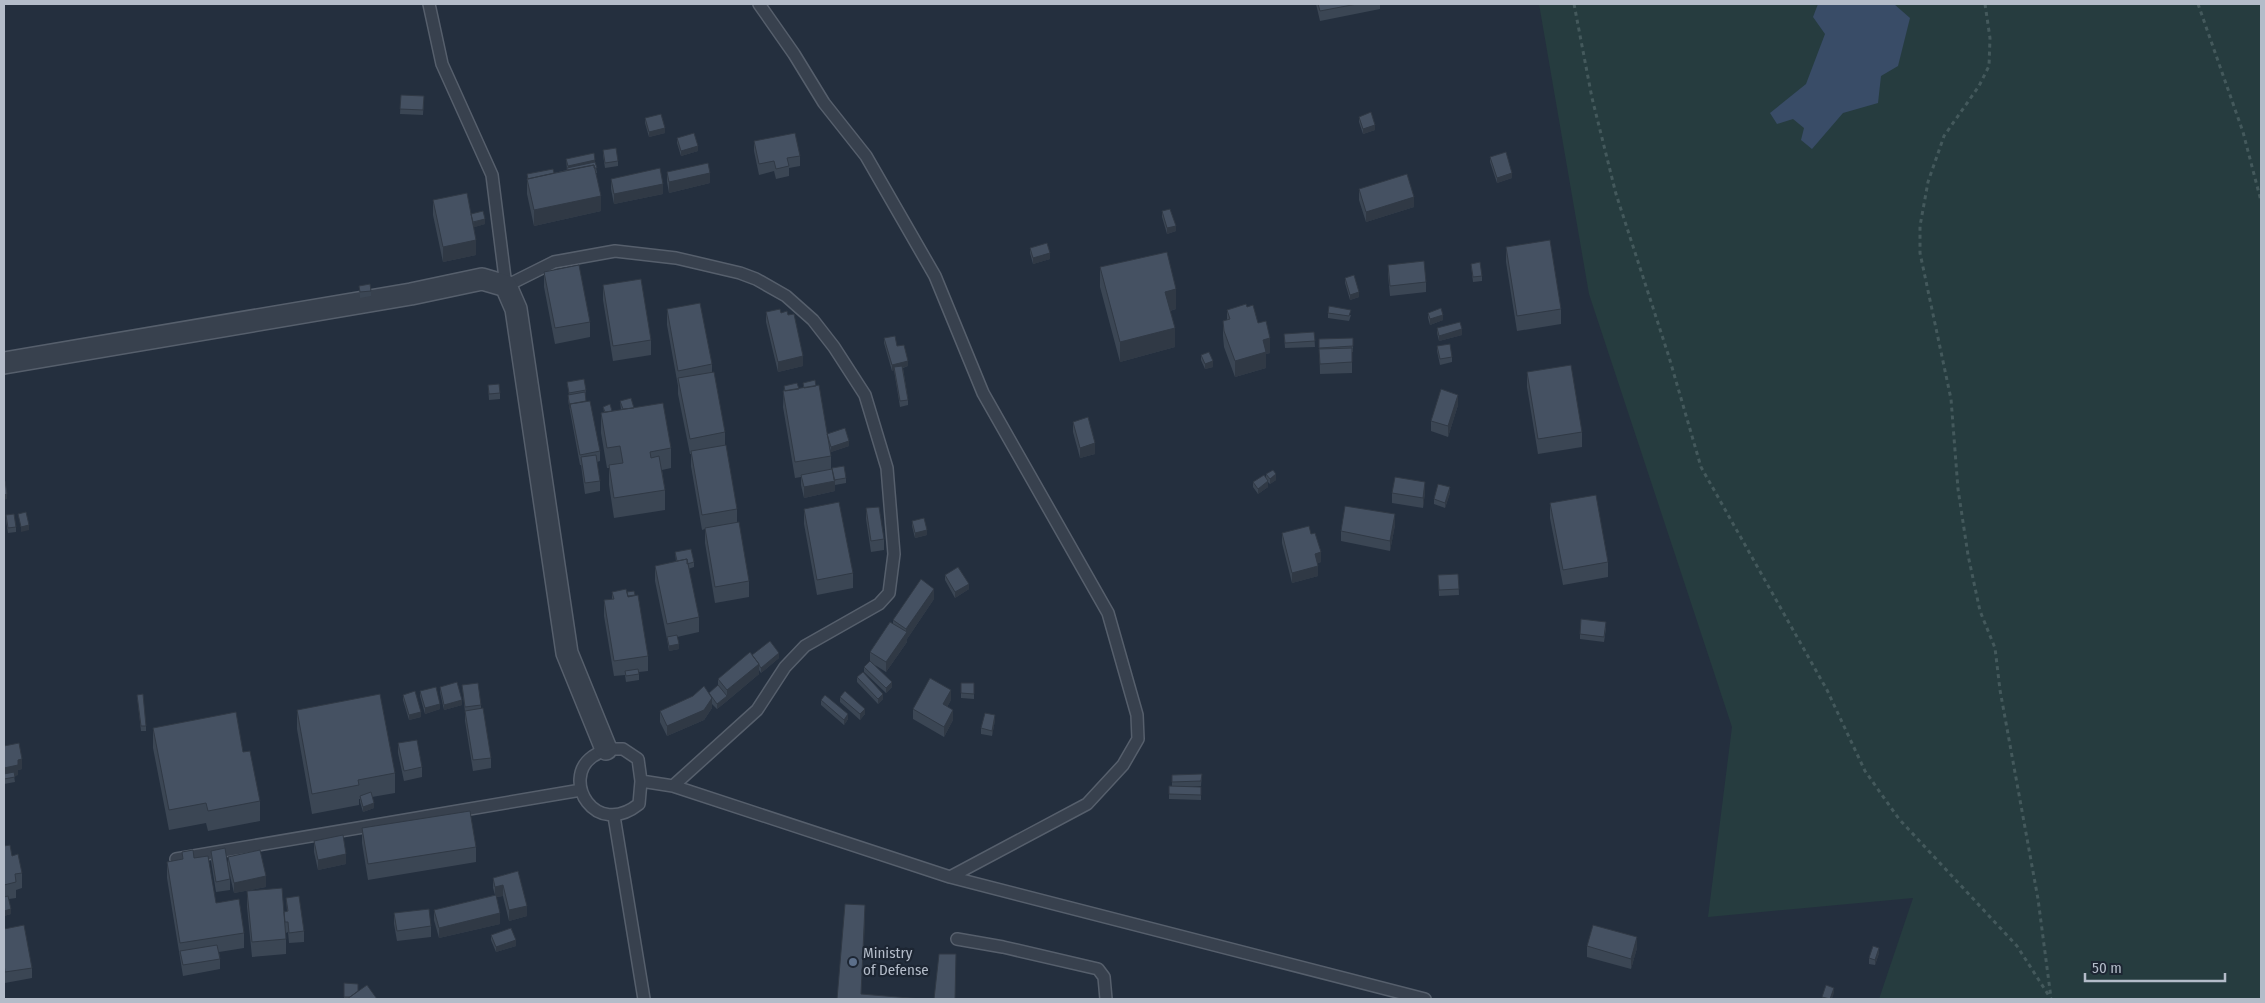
<svg xmlns="http://www.w3.org/2000/svg" width="2265" height="1003" font-family="'Fira Sans Condensed',sans-serif">
<style>
.green{fill:#263c3f}
.water{fill:#394c67}
.lines{fill:none;stroke-linecap:round;stroke-linejoin:round}
.lane-casing{stroke:#565f6c;stroke-width:14}
.street-casing{stroke:#565f6c;stroke-width:24}
.path{stroke:#44595c;stroke-width:3;stroke-dasharray:4 4;stroke-linecap:butt}
.lane{stroke:#38414e;stroke-width:11}
.street{stroke:#38414e;stroke-width:21}
.wall{fill:#3b4654}
.shaded-wall{fill:#303945}
.building{fill:#455162;stroke:#303945}
.service-dot{fill:#5c6f8a;stroke:#1d2633;stroke-width:2}
.labels{text-anchor:middle;stroke-width:4.5;stroke-linejoin:round;paint-order:stroke}
.poi-label{font-size:15px;fill:#b4bcc9;stroke:#1d2633;text-anchor:start}
</style>
<rect width="100%" height="100%" fill="#242f3e"/>
<path class="green" d="M1539,4H2261V999H1879L1913,898L1708,917L1732,727L1589,294Z"/>
<path class="water" d="M1818,4H1894L1910,18L1898,66L1881,76L1878,103L1843,113L1812,149L1801,140L1804,128L1793,119L1777,124L1770,113L1806,84L1825,34L1813,17Z"/>
<g class="lines">
<defs>
<path id="lane" d="M429,4L442,64L492,175L506,286L554,262L615,251L676,258L740,273L756,279L786,296L813,320L834,347L865,395L887,468L894,554L889,593L879,604L805,646L785,667L757,710L673,786
M759,4L794,54L824,103L866,156L935,276L983,393L1108,613L1137,715L1138,739L1123,765L1087,804L950,877
M606,749H623L638,759L641,781L639,804C595,839 561,780 592,757C596,754 601,752 606,749Z
M641,781L673,786L950,877L1425,999
M614,816L644,999
M176,859L581,790
M957,939L1003,947L1098,969L1104,977L1106,999"/>
<path id="street" d="M4,363L411,294L482,279L506,286L516,309L567,653L606,749"/>
</defs>
<use href="#lane" class="lane-casing"/>
<use href="#street" class="street-casing"/>
<path class="path" d="M1574,4L1592,98L1616,194L1669,357L1701,467L1827,690L1865,771L1899,819L2017,946L2051,999
M1985,4L1990,38L1989,66L1979,86L1944,136L1928,182L1920,226V253L1951,399L1958,489L1968,555L1980,611L1995,648L2000,690L2038,899L2051,998
M2198,4L2243,132L2261,201"/>
<use href="#lane" class="lane"/>
<use href="#street" class="street"/>
</g>
<path class="wall" d="M1316,4H1380V9L1320,21Z
M401,95L424,96L423,115L400,114Z
M1359,117L1375,130L1363,134L1359,122Z
M645,118L665,133L649,137L645,123Z
M677,138L698,151L681,156L677,143Z
M754,141L800,156V166L789,168V176L776,179L774,171L759,175L754,151Z
M603,150L618,161V166L605,168L603,155Z
M1490,157L1512,178L1497,183L1490,162Z
M566,159L595,162L597,173H596L601,211L534,226L527,194V174L554,173L567,170Z
M667,172L710,183L669,193L667,182Z
M611,179L663,194L614,204L611,189Z
M1359,189L1414,207L1366,222L1359,200Z
M433,200L471,214L485,224L474,227L476,255L443,262L433,215Z
M1162,211L1176,231L1167,234L1162,217Z
M1506,247L1561,309V324L1517,331L1506,262Z
M1030,248L1050,259L1033,264L1030,253Z
M1471,264L1482,276V281L1473,282Z
M1388,265L1426,282V292L1390,296L1388,275Z
M1100,267L1176,309L1170,311L1175,347L1120,362L1100,287Z
M544,272L590,322V337L555,344L544,287Z
M1345,278L1359,297L1350,300L1345,283Z
M603,285L651,340V355L613,361L603,300Z
M359,286L371,291V296L360,298Z
M1247,307L1258,323L1270,353L1266,354V368L1235,377L1224,347L1223,336V321L1227,320V310Z
M667,309L712,364V372L725,432V445L737,509V522L749,581V597L715,603L705,543V529L702,530L691,466V454H690L678,394V386L667,325Z
M766,312L781,313L803,366L778,372L766,322Z
M1328,313L1351,315L1349,321L1328,318Z
M1428,313L1443,320L1430,325L1428,318Z
M1437,328L1462,335L1439,341L1437,333Z
M1314,332L1315,347L1285,348L1284,334Z
M884,338L897,346L908,366L903,368L908,400V405L900,407L894,370L892,371L884,343Z
M1353,338V352H1352V373L1320,374L1319,339Z
M1437,346L1452,357V362L1440,365L1437,351Z
M1201,355L1213,367L1205,369L1201,360Z
M1527,372L1582,432V447L1538,454L1527,387Z
M567,382L586,390L585,396L586,401L600,451V461L597,462L600,481V491L585,494L581,465H580L568,400V395H569Z
M803,383L827,436L849,446L831,452L828,443L831,456V469L846,478V483L835,485V491L804,498L801,485V477L795,478L783,407L784,386L799,389L803,388Z
M488,385L500,393V399L489,400Z
M620,401L634,408L671,448V468L662,470L665,490V510L614,518L609,485V468H607L601,433V413L604,412L603,407L612,411L621,410Z
M1458,405L1448,437L1431,431V421Z
M1073,422L1095,454L1080,458L1073,432Z
M1266,474L1276,480L1270,484L1268,482V487L1258,494L1253,487V482L1266,479Z
M1425,492L1423,508L1392,503V493Z
M1450,493L1445,508L1434,504V499Z
M1550,503L1608,562V577L1563,585L1550,518Z
M866,508L884,539V550L871,552L866,519Z
M804,509L853,573V588L817,595L804,524Z
M6,515L16,527V532L8,533L6,520Z
M912,521L927,535L915,538L912,526Z
M1395,525L1390,551L1341,541V531Z
M1282,533L1321,562L1318,563V576L1292,583L1282,543Z
M675,552L694,562V567L688,569L699,617V632L677,637L679,649L669,651L667,639L655,581V566L676,562Z
M1458,574L1459,595L1439,596L1438,575Z
M945,575L969,589L955,598L945,580Z
M612,592L627,594L648,656V671L639,672V680L626,682L625,675L614,676L604,616V600L612,599Z
M934,599L907,639V642L886,672L875,665L892,687L886,693L864,672V667L870,661V652L893,623V620Z
M1606,628L1604,642L1580,639V634Z
M752,655L779,658L761,673L759,670V674L727,701V700V701L717,709L712,704V708L704,720L667,736L660,722V711L709,693L718,686V679Z
M857,677L883,699L878,704L857,682Z
M961,683H974V699L961,698Z
M462,685L481,705V708L491,758V768L473,771L465,721V712Z
M440,687L462,705L444,710L440,692Z
M420,691L440,709L425,714L420,696Z
M137,695L146,726V731H141Z
M403,695L421,717L409,720L403,700Z
M840,697L865,714L860,720L840,702Z
M821,700L848,719L844,725L821,705Z
M951,700L947,707L953,720L944,737L913,719V709Z
M297,710L395,773V793L372,797L374,808L363,812L360,802V799H359V805L312,814L297,729Z
M995,720L992,736L981,734V728Z
M153,728L243,752L260,801V821L208,831L206,823L169,830L153,748Z
M398,743L422,767V777L404,781L398,753Z
M4,746L22,769L18,770V775L14,776L15,782L4,784Z
M1202,774L1201,786L1180,787H1201V800L1169,799V786H1172V775Z
M362,828L476,847V862L368,880L362,843Z
M314,841L346,864L318,870L314,852Z
M4,846L12,856L22,873V888L16,890V898L9,899L11,914L4,916Z
M211,851L230,879V890L216,892L211,861Z
M182,852L194,858L216,903L244,933V948L219,952L220,959V969L183,976L167,878V862L182,860Z
M228,857L266,887L234,893L228,867Z
M518,871L527,916L509,921L503,896L496,897L500,924L439,938L434,920V910L495,895L493,888V878Z
M247,891L284,913L287,911L286,898L304,931V942L289,943L288,932L286,933V954L252,957L247,907Z
M394,913L431,926V937L397,941L394,924Z
M4,929L32,968V978L5,983L4,973Z
M491,935L516,946L496,952L491,940Z
M1587,946L1637,948L1631,969L1587,957Z
M1879,953L1875,965L1869,964V958Z
M344,983L358,991L377,999H344Z"/>
<path class="shaded-wall" d="M1375,125V130L1363,134V129Z
M665,128V133L649,137V132Z
M698,146V151L681,156V151Z
M595,160V165L568,172V166Z
M710,173V183L669,193V182Z
M1512,173V178L1497,183V178Z
M663,184V194L614,204V194Z
M601,196V211L534,226V210Z
M1414,197V207L1366,222V212Z
M485,219V224L472,228V223Z
M1176,226V231L1167,234V228Z
M476,240V255L443,262V247Z
M1050,253V259L1033,264V258Z
M1176,289V309L1165,312V292Z
M1359,292V297L1350,300V295Z
M1443,315V320L1430,325V319Z
M1175,328V347L1120,362V342Z
M1462,329V335L1439,341V336Z
M1270,338V353L1266,354V368L1235,377V361L1263,340Z
M803,356V366L778,372V362Z
M908,361V366L894,370V367V370L892,371V365Z
M1213,361V367L1205,369V364Z
M1458,395V405L1448,437V426Z
M849,441V446L831,452V447Z
M1095,443V454L1080,458V448Z
M1276,474V480L1270,484V479Z
M835,481V491L804,498V487Z
M1268,481V487L1258,494V489Z
M1425,482V492L1423,508V498Z
M1450,487V493L1445,508V503Z
M7,494V499L4,500V495Z
M1395,514V525L1390,551V541Z
M29,525V530L21,532V527Z
M927,530V535L915,538V533Z
M1321,552V562L1315,564V554Z
M1318,566V576L1292,583V573Z
M969,584V589L955,598V592Z
M934,589V599L907,639V642L886,672V662L906,633V629Z
M679,644V649L669,651V646Z
M779,653V658L761,673V668Z
M759,664V674L727,701V690Z
M892,682V687L886,693V688Z
M951,690V700L943,714V704Z
M883,694V699L878,704V699Z
M727,696V701L717,709V704Z
M712,698V708L704,720L667,736V726Z
M462,700V705L444,710V705Z
M440,704V709L425,714V708Z
M865,709V714L860,720V714Z
M953,710V720L944,737V727Z
M421,712V717L409,720V715Z
M848,714V719L844,725V720Z
M995,715V720L992,736V731Z
M22,759V769L18,770V775L4,778V768L18,760Z
M374,803V808L363,812V807Z
M346,854V864L318,870V860Z
M266,876V887L234,893V883Z
M503,885V896L495,897V887Z
M865,905V925L861,999Z
M527,906V916L509,921V910Z
M11,909V914L4,916V911Z
M500,913V924L439,938V928Z
M1637,937V948L1631,969V959Z
M516,940V946L496,952V947Z
M1879,948V953L1875,965V960Z
M1834,988V993L1832,999H1830Z"/>
<path class="building" d="M1318,4H1357L1320,11Z
M401,95L424,96L423,110L400,109Z
M1371,112L1375,125L1363,129L1359,117Z
M661,114L665,128L649,132L645,118Z
M694,133L698,146L681,151L677,138Z
M795,133L800,156L787,158L789,166L776,169L774,161L759,164L754,141Z
M616,148L618,161L605,163L603,150Z
M1506,152L1512,173L1497,178L1490,157Z
M594,153L595,160L568,166L566,159Z
M595,162L597,168H594V165L567,170V168Z
M708,163L710,173L669,182L667,172Z
M594,165L601,196L534,210L527,179Z
M660,168L663,184L614,194L611,179Z
M553,169L554,173L528,179L527,174Z
M1407,174L1414,197L1366,212L1359,189Z
M467,193L476,240L443,247L433,200Z
M1170,209L1176,226L1167,228L1162,211Z
M483,211L485,219L473,222L471,214Z
M1550,240L1561,309L1517,316L1506,247Z
M1047,243L1050,253L1033,258L1030,248Z
M1167,252L1176,289L1165,292L1175,328L1120,342L1100,267Z
M1424,261L1426,282L1390,286L1388,265Z
M1480,262L1482,276L1473,277L1471,264Z
M579,265L590,322L555,328L544,272Z
M1354,275L1359,292L1350,295L1345,278Z
M641,279L651,340L613,346L603,285Z
M370,284L371,291L360,292L359,286Z
M700,303L712,364L678,371L667,309Z
M1246,304L1247,307L1253,305L1258,323L1266,321L1270,338L1263,340L1266,352L1235,361L1224,331L1223,321L1230,319L1227,310Z
M1329,306L1351,310L1349,316L1328,313Z
M1441,308L1443,315L1430,319L1428,313Z
M780,309L781,313L787,311L788,315L794,314L803,356L778,362L766,312Z
M1460,322L1462,329L1439,336L1437,328Z
M1314,332L1315,341L1285,343L1284,334Z
M895,336L897,346L904,345L908,361L892,365L884,338Z
M1353,338V346L1319,348V339Z
M1450,344L1452,357L1440,359L1437,346Z
M1352,348V362L1320,364L1319,349Z
M1209,352L1213,361L1205,364L1201,355Z
M1571,365L1582,432L1538,439L1527,372Z
M902,366L908,400L900,401L894,367Z
M714,372L725,432L690,439L678,378Z
M584,379L586,390L569,393L567,382Z
M815,380L816,386L804,388L803,383Z
M797,383L799,389L785,391L784,386Z
M499,384L500,393L489,394L488,385Z
M819,385L831,456L795,462L783,391Z
M1441,389L1458,395L1448,426L1431,421Z
M585,392L586,401L570,404V408L568,395Z
M631,398L634,408L623,409L620,401Z
M590,401L600,451L580,455L570,404Z
M663,403L671,448L650,452L651,458L659,456L665,490L614,498L609,465L623,463L620,446L607,448L601,413Z
M610,404L612,411L605,412L603,407Z
M1088,417L1095,443L1080,448L1073,422Z
M845,428L849,441L831,447L827,434Z
M726,445L737,509L702,515L691,451Z
M596,455L600,481L585,483L581,457Z
M844,466L846,478L834,480L832,468Z
M832,469L835,481L804,487L801,475Z
M1273,470L1276,474L1270,479L1266,474Z
M1264,475L1268,481L1258,489L1253,482Z
M1395,477L1425,482L1423,498L1392,493Z
M4,481H5L7,494L4,495Z
M1438,484L1450,487L1445,503L1434,499Z
M1596,495L1608,562L1563,570L1550,503Z
M839,502L853,573L817,580L804,509Z
M1345,506L1395,514L1390,541L1341,531Z
M879,507L884,539L871,541L866,508Z
M26,512L29,525L21,527L18,514Z
M14,514L16,527L8,528L6,515Z
M924,518L927,530L915,533L912,521Z
M739,522L749,581L715,587L705,528Z
M1309,526L1311,534L1315,533L1321,552L1315,554L1318,566L1292,573L1282,533Z
M691,549L694,562L687,564V559L677,561L675,552Z
M687,559L699,617L667,624L655,566Z
M958,567L969,584L955,592L945,575Z
M1458,574L1459,589L1439,590L1438,575Z
M921,579L934,589L906,629L893,620Z
M626,589L628,597L638,595L648,656L614,661L604,600L614,599L612,592Z
M634,591L635,595L628,596L627,592Z
M1581,619L1606,622L1604,637L1580,634Z
M890,622L907,632L886,662L870,652Z
M677,635L679,644L669,646L667,637Z
M770,641L779,653L761,668L759,665V664L752,655Z
M750,652L759,664L727,690L718,679Z
M870,661L892,682L886,688L864,667Z
M638,669L639,674L626,676L625,671Z
M863,672L883,694L878,699L857,677Z
M930,678L951,690L943,704L953,710L944,727L913,709Z
M457,682L462,700L444,705L440,687Z
M478,683L481,705L465,707L462,685Z
M961,683H974V694L961,693Z
M718,685L727,696L717,704L709,693Z
M704,686L712,698L704,710L667,726L660,711L693,696Z
M436,687L440,704L425,708L420,691Z
M415,691L421,712L409,715L403,695Z
M845,691L865,709L860,714L840,697Z
M143,694L146,726H141L137,695Z
M380,694L395,773L358,780L359,785L312,794L297,710Z
M825,695L848,714L844,720L821,700Z
M483,708L491,758L473,760L465,711Z
M236,712L243,752L250,751L260,801L208,811L206,803L169,810L153,728Z
M985,713L995,715L992,731L981,728Z
M417,740L422,767L404,771L398,743Z
M19,743L22,759L18,760V765L4,768V746Z
M14,772L15,777L4,779V774Z
M1202,774L1201,781L1172,782V775Z
M1169,786L1201,787V795L1169,794Z
M371,792L374,803L363,807L360,796Z
M470,811L476,847L368,864L362,828Z
M343,835L346,854L318,860L314,841Z
M10,845L12,856L18,854L22,873L15,874L16,882L4,885V846Z
M225,848L230,879L216,882L211,851Z
M193,850L194,858L208,856L216,903L239,899L244,933L180,943L167,862L183,859L182,852Z
M260,850L266,876L234,883L228,857Z
M518,871L527,906L509,910L503,885L495,887L493,878Z
M282,888L286,939L252,942L247,891Z
M496,895L500,913L439,928L434,910Z
M8,896L11,909L4,911V897Z
M299,896L304,931L289,933L288,922H285L284,912L288,911L286,898Z
M845,904L865,905L861,994L922,999H837Z
M429,909L431,926L397,931L394,913Z
M24,925L32,968L5,972L4,963V929Z
M1593,925L1637,937L1631,959L1587,946Z
M511,928L516,940L496,947L491,935Z
M217,945L220,959L183,965L180,951Z
M1873,946L1879,948L1875,960L1869,958Z
M939,954H956L955,999H934Z
M344,983L358,984V991L350,997H344Z
M367,985L377,999H347Z
M1826,985L1834,988L1830,999L1822,997Z"/>
<circle class="service-dot" cx="853" cy="962" r="5"/>
<g class="labels">
<g class="poi-label">
<text x="863" y="958">Ministry<tspan x="863" dy="17">of Defense</tspan></text>
</g>
</g>
<rect width="2265" height="1003" fill="none" stroke="#b4bcc9" stroke-width="10"/>
<path d="M2085 973v8h140v-8" fill="none" stroke="#b4bcc9" stroke-width="2.5"/>
<text x="2092" y="973" font-size="15" fill="#b4bcc9" stroke="#1d2633" stroke-width="4" paint-order="stroke">50 m</text>
</svg>
